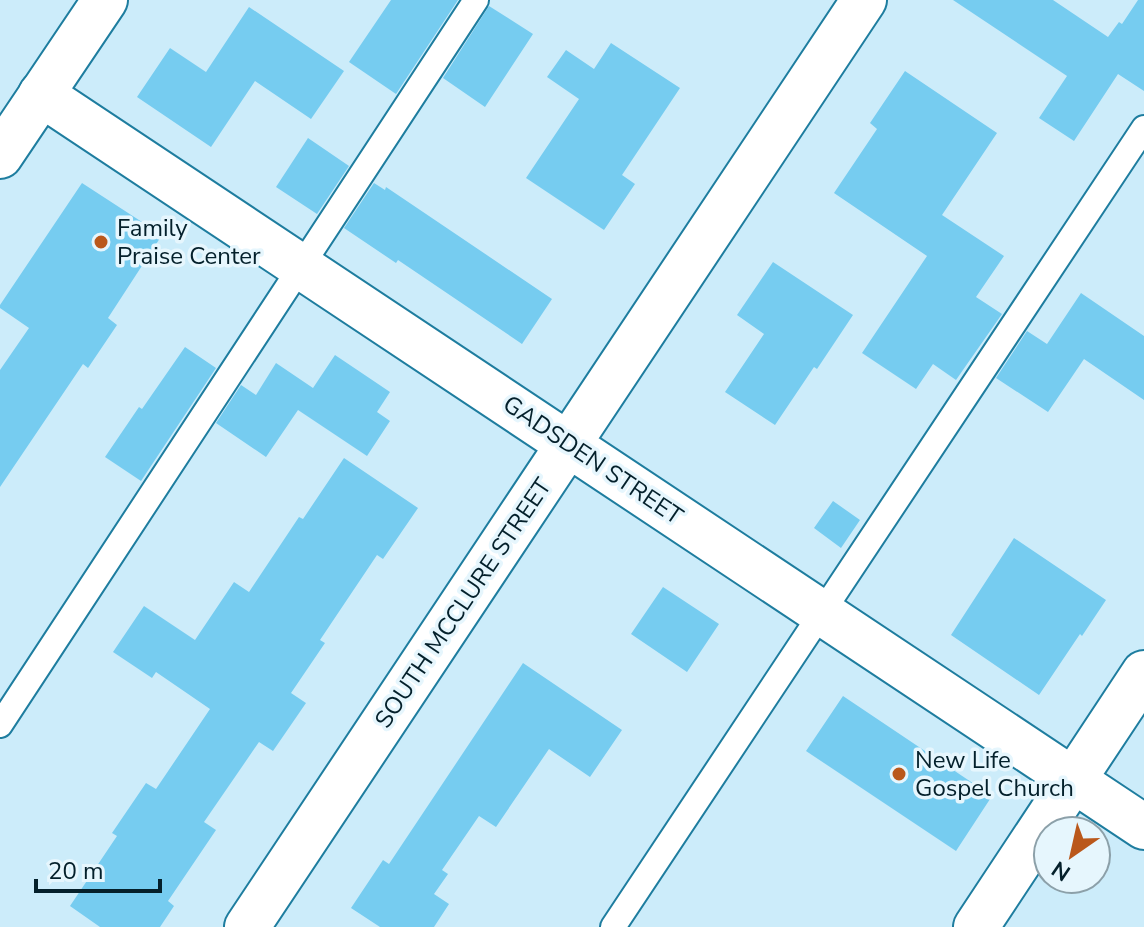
<svg xmlns="http://www.w3.org/2000/svg" width="1144" height="927" font-family="'Nunito Sans',sans-serif">
<style>
.building{fill:#76ccf0}
.lines{fill:none;stroke-linecap:round;stroke-linejoin:round}
.lane-casing{stroke:#1e7d9f;stroke-width:28}
.street-casing{stroke:#1e7d9f;stroke-width:48}
.primary-casing{stroke:#1e7d9f;stroke-width:48}
.lane{stroke:#fff;stroke-width:24}
.street{stroke:#fff;stroke-width:44}
.primary{stroke:#fff;stroke-width:44}
.poi-dot{fill:#ba581b;stroke:#e6f6fd;stroke-width:3}
.labels{text-anchor:middle;stroke-width:7;stroke-linejoin:round;paint-order:stroke}
.poi-label{font-size:24px;fill:#04202b;stroke:#e6f6fd;text-anchor:start}
.street-label{font-size:24px;fill:#04202b;stroke:#e6f6fd}
</style>
<rect width="100%" height="100%" fill="#ccecfa"/>
<path class="building" d="M391,0H458L396,94L349,62Z
M953,0H1053L1108,37L1119,22L1122,24L1138,0H1144V91L1118,74L1074,141L1039,118L1067,76Z
M489,6L533,34L485,107L443,78Z
M249,7L344,71L311,119L255,81L211,147L137,97L170,48L206,72Z
M611,43L680,88L622,175L635,184L604,230L526,178L579,99L547,77L566,50L594,69Z
M905,71L997,133L942,215L1004,256L976,297L1002,314L956,380L933,364L916,389L862,353L927,256L834,193L877,129L870,123Z
M308,138L349,166L317,214L276,187Z
M82,183L162,235L108,318L117,325L88,368L83,364L0,487V370L29,328L0,308V305Z
M374,183L385,190L386,187L552,299L522,344L398,260L396,263L344,228Z
M773,262L853,315L817,369L814,367L775,425L725,392L764,334L737,315Z
M1081,293L1144,336V400L1084,359L1048,412L996,378L1027,331L1047,344Z
M185,347L216,368L141,481L105,457L139,407L142,409Z
M335,355L390,392L377,412L390,421L367,456L298,410L266,457L216,423L241,385L256,395L276,363L313,388Z
M344,458L418,508L383,559L377,555L320,640L325,643L291,693L306,703L273,751L259,742L204,822L216,830L168,901L174,906L160,927H100L70,906L117,836L112,833L146,783L156,789L210,709L156,672L152,678L113,652L144,606L195,640L234,582L249,592L299,517L303,519Z
M833,501L860,520L841,548L814,528Z
M1014,538L1106,600L1082,636L1080,634L1039,695L951,635Z
M663,587L719,624L687,672L631,634Z
M523,663L622,730L590,777L549,749L496,827L479,816L442,870L448,874L434,894L449,904L434,927H380L351,908L383,860L389,864Z
M843,696L992,796L956,851L806,751Z"/>
<g class="lines">
<defs>
<path id="lane" d="M0,725L476,0
M613,927L1144,128"/>
<path id="street" d="M41,94L1144,827
M247,927L864,0
M976,927L1144,673"/>
<path id="primary" d="M0,156L105,0"/>
</defs>
<use href="#lane" class="lane-casing"/>
<use href="#street" class="street-casing"/>
<use href="#primary" class="primary-casing"/>
<use href="#lane" class="lane"/>
<use href="#street" class="street"/>
<use href="#primary" class="primary"/>
</g>
<g class="poi-dot">
<circle cx="101" cy="242" r="8"/>
<circle cx="899" cy="774" r="8"/>
</g>
<g class="labels">
<g class="poi-label">
<text x="117" y="236">Family<tspan x="117" dy="28">Praise Center</tspan></text>
<text x="915" y="768">New Life<tspan x="915" dy="28">Gospel Church</tspan></text>
</g>
<g class="street-label">
<text transform="translate(593 460) rotate(34)" y="8">GADSDEN STREET</text>
<text transform="translate(463 603) rotate(-56)" y="8">SOUTH MCCLURE STREET</text>
</g>
</g>
<g transform="translate(1072 855) rotate(214)"><circle r="38" fill="#e6f6fd" stroke="#8ca0a9" stroke-width="2"/>
<path d="M0-6L14 30L0 20L-14 30Z" fill="#ba581b"/>
<text y="-12" font-size="22" font-weight="bold" text-anchor="middle" fill="#04202b">N</text>
</g>
<path d="M36 879v12h124v-12" fill="none" stroke="#04202b" stroke-width="4"/>
<text x="48" y="879" font-size="24" fill="#04202b" stroke="#e6f6fd" stroke-width="6" paint-order="stroke">20 m</text>
</svg>
